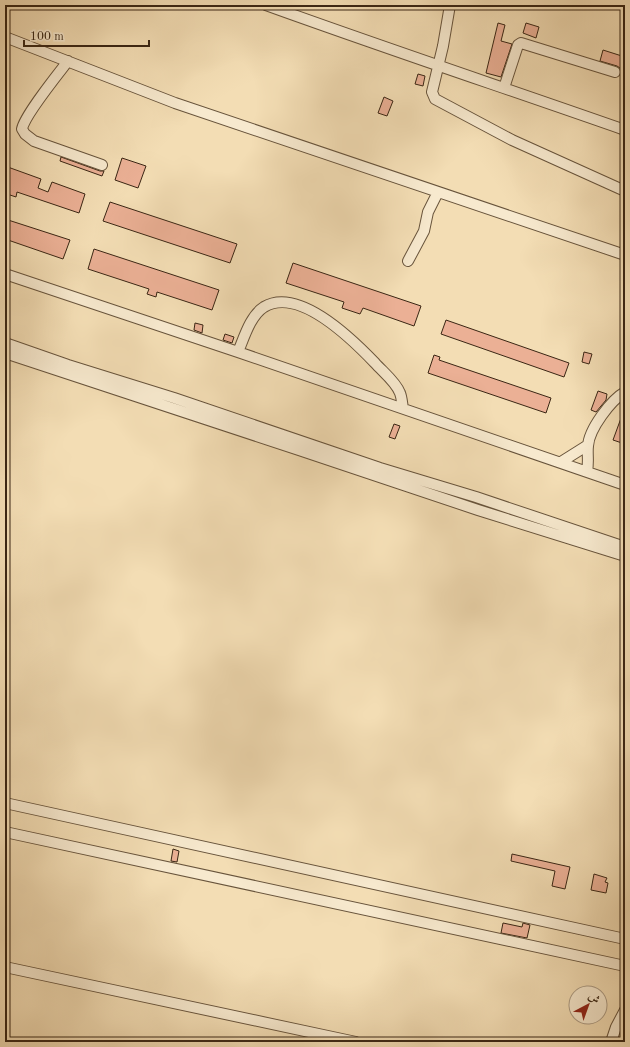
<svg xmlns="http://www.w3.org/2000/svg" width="630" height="1047" font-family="'Old Standard TT',Amiri,serif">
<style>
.building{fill:#ebb095;stroke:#3a2614}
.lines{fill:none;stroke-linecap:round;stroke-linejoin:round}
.street-casing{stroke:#68543c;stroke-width:12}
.street{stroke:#f7e9ce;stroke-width:10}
</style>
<rect width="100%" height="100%" fill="#f3ddb4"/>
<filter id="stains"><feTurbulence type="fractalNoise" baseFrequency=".005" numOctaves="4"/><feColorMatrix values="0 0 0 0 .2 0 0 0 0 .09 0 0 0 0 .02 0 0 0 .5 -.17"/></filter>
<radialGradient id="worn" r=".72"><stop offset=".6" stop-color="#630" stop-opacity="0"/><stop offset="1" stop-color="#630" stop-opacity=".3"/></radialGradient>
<path class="building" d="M498,23L505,25L501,41L512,44L501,77L486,73Z
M526,23L539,27L536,38L523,33Z
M603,50L625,57L624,72L621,71L620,68L617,66L600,61Z
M418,74L425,76L423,86L415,84Z
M384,97L393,101L387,116L378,113Z
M61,157L100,171H104L102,176L60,161Z
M122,158L146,166L138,188L115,180Z
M5,166L41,179L38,188L48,192L52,182L85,194L79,213L17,192L16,197L7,194L9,189L5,187Z
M110,202L237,244L230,263L103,221Z
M5,219L70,240L63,259L5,239Z
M94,249L219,290L212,310L157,292L156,297L147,294L149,289L88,269Z
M293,263L421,306L414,326L363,308L360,314L342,308L344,302L286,283Z
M446,320L569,363L564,377L441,334Z
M195,323L203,325L202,333L194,330Z
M225,334L234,337L232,343L223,340Z
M584,352L592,354L589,364L582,362Z
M434,355L440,357L439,360L551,398L546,413L428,373Z
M598,391L607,394L606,400L596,412L591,410Z
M624,410H625V444L613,440Z
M394,424L400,426L395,439L389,437Z
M173,849L179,851L177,862L171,861Z
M512,854L570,867L565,889L552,886L555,871L511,861Z
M594,874L607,878L605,882L608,883L606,893L591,890Z
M503,923L522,927L523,923L530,925L527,938L501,933Z"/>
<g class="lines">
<defs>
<path id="street" d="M266,5C385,48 505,88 625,130
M450,5L443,46L432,92L435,99L512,140L625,191
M5,37L175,103L625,255
M68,61C58,74 24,116 22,129L25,134L34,141L102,165
M504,88L518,45L521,43L615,72
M408,261L424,231L428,212L438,192
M5,274L238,352L625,485
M5,343L68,365L174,398L380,468L476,497L625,547
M238,352C244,338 250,316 264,307C299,286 353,340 375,363C383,372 396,382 400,393C402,398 402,404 403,408
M5,353L299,450L478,510L625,556
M561,462L588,445
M587,471C589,462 587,454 588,446C589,429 611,400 625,392
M5,803L625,939
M5,832L625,966
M5,967L356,1042
M611,1042L616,1027L625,1010"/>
</defs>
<use href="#street" class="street-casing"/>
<use href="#street" class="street"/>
</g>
<rect width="630" height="1047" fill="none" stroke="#f3ddb4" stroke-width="20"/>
<rect x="6" y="6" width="618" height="1035" fill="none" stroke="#3a2614" stroke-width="2"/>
<rect x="10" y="10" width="610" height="1027" fill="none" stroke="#3a2614"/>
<g transform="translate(588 1005) rotate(41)"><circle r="19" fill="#f7e9ce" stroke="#ab9b84"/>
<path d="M0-3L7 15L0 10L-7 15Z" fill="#8f2418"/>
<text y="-6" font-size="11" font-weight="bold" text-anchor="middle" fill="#3a2614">ش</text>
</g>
<path d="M24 40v6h125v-6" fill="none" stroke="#3a2614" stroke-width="2"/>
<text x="30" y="40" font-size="12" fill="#3a2614" stroke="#f7e9ce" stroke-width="3" paint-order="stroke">100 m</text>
<rect width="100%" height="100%" filter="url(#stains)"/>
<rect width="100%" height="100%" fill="url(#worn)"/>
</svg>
